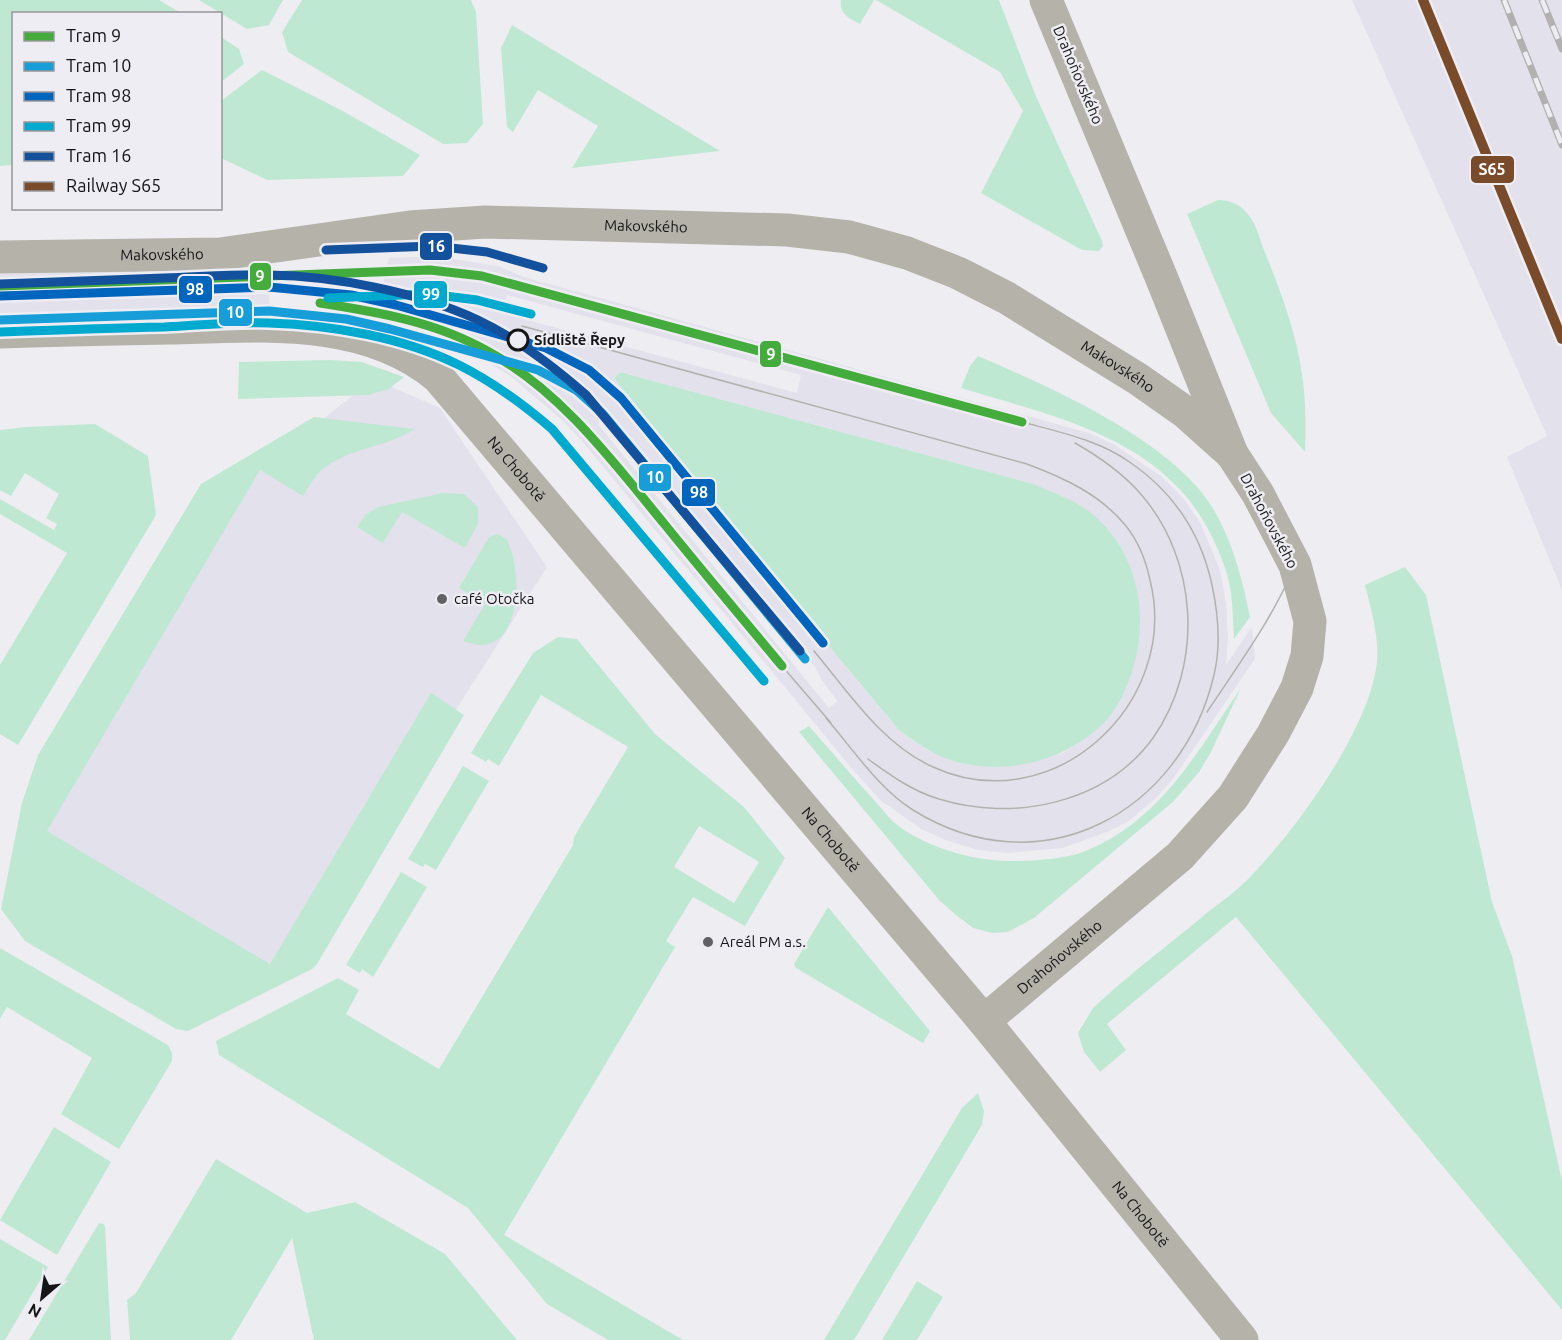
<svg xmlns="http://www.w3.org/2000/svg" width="1562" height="1340" font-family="Ubuntu,sans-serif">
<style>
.built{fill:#e3e2ec;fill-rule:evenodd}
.green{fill:#bfe8d3;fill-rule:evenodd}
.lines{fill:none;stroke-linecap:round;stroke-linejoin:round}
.minor{stroke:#b4b2a9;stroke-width:33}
.tram{stroke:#b2b1af;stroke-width:1.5}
.rail-casing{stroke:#b2b1af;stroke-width:7}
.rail{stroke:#ededf3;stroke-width:4.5;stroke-dasharray:14;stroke-linecap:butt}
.rail-1-casing{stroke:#ededf3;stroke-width:15}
.rail-1{stroke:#7a4b2a;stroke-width:10}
.tram-1-casing{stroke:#ededf3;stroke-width:14}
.tram-2-casing{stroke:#ededf3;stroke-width:14}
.tram-3-casing{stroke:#ededf3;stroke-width:14}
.tram-4-casing{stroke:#ededf3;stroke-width:14}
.tram-5-casing{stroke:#ededf3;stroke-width:14}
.tram-1{stroke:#43ac3c;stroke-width:9}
.tram-2{stroke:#179ed8;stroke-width:9}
.tram-3{stroke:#0065bd;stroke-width:9}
.tram-4{stroke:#00a9ce;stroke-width:9}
.tram-5{stroke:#13519c;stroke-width:9}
.stop-dot{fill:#ededf3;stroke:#151517;stroke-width:3}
.poi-dot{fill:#616164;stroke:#ededf3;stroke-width:2}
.labels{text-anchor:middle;stroke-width:5;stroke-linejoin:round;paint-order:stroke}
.street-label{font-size:15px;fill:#151517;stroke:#ededf3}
.stop-label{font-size:15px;font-weight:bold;fill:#151517;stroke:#ededf3;text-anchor:start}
.poi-label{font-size:15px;fill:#151517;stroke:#ededf3;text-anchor:start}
.line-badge{stroke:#ededf3;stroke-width:2}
.badge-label{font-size:16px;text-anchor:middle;font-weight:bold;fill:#fff}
</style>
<rect width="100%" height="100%" fill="#eeeef2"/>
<path class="built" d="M1352,0H1562V590L1507,457L1547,436Z
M414,257L453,259L498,266L524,277L1089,433L1115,445L1161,476L1183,498L1200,522L1220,570L1226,603L1228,638L1226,665L1252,627L1255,659L1173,779L1155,799L1130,820L1110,831L1062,848L1008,853L978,850L948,841L921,829L880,800L854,771L581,440L562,420L509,375L482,359L470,357L445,345L415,335L389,313L381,297L386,267L390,258ZM507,295L801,375L797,393L502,313ZM620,372L1034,484L1070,500L1113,535L1127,559L1136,585L1106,721L1083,740L1063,753L1017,765L994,766L949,760L926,749L899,730L660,444L643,414L614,378ZM606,417L815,667L821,679L837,701L829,708L598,424Z
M265,264L267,267L270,309L268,312L0,321V274L185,269Z
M374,379L440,408L547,567L300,955L181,1012L14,905L47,765L196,518Z"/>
<path class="green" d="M0,0H159L181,13L14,14L13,165L0,166Z
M199,0H283L269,25L247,29Z
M302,0H471L476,12L483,124L467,143L443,144L288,52L282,32Z
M841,0H874L860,24C849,18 839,14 841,0Z
M876,0H999L1035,94L1102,241L1103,246L1099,251L1082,250L981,193L1023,111L1000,72Z
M512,25L720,151L572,168L598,126L538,90L513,132L507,127L501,48Z
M221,37L239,49L244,64L221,82Z
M262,70L341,110L420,155L403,176L267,180L221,158V101Z
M1218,200C1229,200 1238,203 1246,212C1256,222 1259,237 1264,250C1280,290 1296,331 1302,374C1306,400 1306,426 1305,452L1271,413L1187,214Z
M978,356C1048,386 1165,438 1208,501C1230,532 1243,580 1250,617L1234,639C1233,624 1233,608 1231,593C1228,571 1218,548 1208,529C1159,437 1052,416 961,388L970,366Z
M330,360L362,362L404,377L389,389L368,395L238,399L239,362Z
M620,372L1034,484C1056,494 1081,502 1098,519C1143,561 1150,628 1128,683C1123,696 1115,711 1105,722C1065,762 1004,777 950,760C931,754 915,741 899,730L660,444L643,414L614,378Z
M314,417L415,429C386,448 351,447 323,469C315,475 309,487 303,496L260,470L47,831L270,964L431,693L464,715L317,964L312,969L188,1031L176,1029L25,941L1,909L22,803L38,755L201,484Z
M95,424L148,456L156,515L18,745L0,734V665L67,553L0,514V499L54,530L57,524L46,518L59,494L25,473L11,496L0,490V430L25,427Z
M443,493L464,494L478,507V524L465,548L402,512L383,543L357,527L365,515L378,507Z
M498,534L507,539C510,547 513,554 514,562C520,587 517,644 482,645C476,645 469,643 463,641L485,604L459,588L489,537Z
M1405,567L1426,595L1492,902L1512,956L1562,1181V1310L1236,917L1107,1024L1126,1050L1100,1072L1084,1052L1078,1033L1093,1008C1129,974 1170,944 1208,912C1221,902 1235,892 1247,880C1294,833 1371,728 1377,661C1379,636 1371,609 1365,585Z
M558,637L577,639L655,734L744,807L785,858L745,926L693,897L666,941L675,947L504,1235L683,1340H608L547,1304L468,1208L219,1055L216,1041L338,978L359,990L346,1014L439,1069L573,845L574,837L628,747L541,695L499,766L488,759L486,762L471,753L533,653ZM699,826L759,862L734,903L674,867Z
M1241,688L1211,752L1199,772L1174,801L1034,918L1008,932L992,933L973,928L956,915L939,900L799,732L809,726C831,751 852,776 875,801C883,810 891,821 900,827C929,848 972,860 1007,861C1032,861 1060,860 1083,852C1160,822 1197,752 1241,688Z
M463,766L489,781L436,870L425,864L423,867L408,859Z
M401,872L427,887L373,977L362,969L360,973L346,965Z
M828,907L930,1031L923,1043L796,968L794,964Z
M0,948L168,1045L172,1053V1061L119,1149L61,1114L92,1058L7,1007L0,1019Z
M978,1093L984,1111L982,1125L854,1340H824L962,1108Z
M54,1127L111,1162L57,1255L0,1220Z
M216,1159L307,1213L355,1202L445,1254L517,1340H314L292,1238L231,1340H130L127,1300L136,1293Z
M99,1223L104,1224L105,1227L111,1340H29Z
M0,1239L48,1267L5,1340H0Z
M917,1281L943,1297L917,1340H882Z"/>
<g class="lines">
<g class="minor">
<path id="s1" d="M0,257L220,254L410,227L485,222L787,230L849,237L907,253L958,273L1007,298L1138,379L1185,412L1232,454"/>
<path id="s2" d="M0,332C57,330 113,329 170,328C260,326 364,315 438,377L984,1021L1242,1340"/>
<path id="s3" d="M984,1021L1180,856L1233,797L1273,734L1297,688L1307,656L1310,621L1295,565L1258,494L1232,454L1162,279L1046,0"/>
</g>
<path class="tram" d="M522,326L1027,464C1064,478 1100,494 1126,526C1138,541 1146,561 1150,580C1181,703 1053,822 933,767C882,744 849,693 814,651
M782,666L831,723
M1207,712C1239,664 1273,618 1295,565
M826,718C853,749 878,788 913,810C1040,889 1181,814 1214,675C1221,646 1218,613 1212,585C1201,534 1173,492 1131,463C1099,440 1059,432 1022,422
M868,759C890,775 912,791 939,799C1013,822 1105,804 1153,738C1204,665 1199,559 1139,492C1121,472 1098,456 1075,443"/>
<defs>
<path id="rail" d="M1504,0L1562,145
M1542,0L1562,49"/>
</defs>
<use href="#rail" class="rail-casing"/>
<use href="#rail" class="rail"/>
<defs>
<path id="rail-1" d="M1423,0L1562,339"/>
</defs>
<use href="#rail-1" class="rail-1-casing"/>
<use href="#rail-1" class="rail-1"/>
<defs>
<path id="tram-1" d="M0,286L430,270L482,276L1022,422
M320,303C378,312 437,322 489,352C562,392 614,463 666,526C704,573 743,619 782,666"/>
<path id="tram-2" d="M0,320L269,311L346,319L390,329L538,370L576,390L603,414L805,659"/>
<path id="tram-3" d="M0,296L269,287L351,295L396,305L546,348L589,370L621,398L823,643"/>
<path id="tram-4" d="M328,298L429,294L477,300L531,314
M1,332C55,330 110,328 164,327C199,325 234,322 269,323C332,325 402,337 459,365C493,382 523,404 552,429L764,681"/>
<path id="tram-5" d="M326,250L433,246L487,252L543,268
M0,284C55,282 109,280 164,278C199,277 234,274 269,275C335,276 418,292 478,320C518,339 553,366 586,395L800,651"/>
</defs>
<use href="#tram-1" class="tram-1-casing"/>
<use href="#tram-2" class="tram-2-casing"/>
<use href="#tram-3" class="tram-3-casing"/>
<use href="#tram-4" class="tram-4-casing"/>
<use href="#tram-5" class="tram-5-casing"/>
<use href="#tram-1" class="tram-1"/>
<use href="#tram-2" class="tram-2"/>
<use href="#tram-3" class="tram-3"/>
<use href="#tram-4" class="tram-4"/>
<use href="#tram-5" class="tram-5"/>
</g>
<circle class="stop-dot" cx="518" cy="340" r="10"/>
<g class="poi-dot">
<circle cx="442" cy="599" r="6"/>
<circle cx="708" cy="942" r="6"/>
</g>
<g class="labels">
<g class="street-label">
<text transform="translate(1078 75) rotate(67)" y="5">Drahoňovského</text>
<text dy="5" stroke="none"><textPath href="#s1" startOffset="648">Makovského</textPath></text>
<text dy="5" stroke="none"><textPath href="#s1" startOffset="162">Makovského</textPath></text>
<text dy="5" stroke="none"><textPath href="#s1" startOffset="1152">Makovského</textPath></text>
<text dy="5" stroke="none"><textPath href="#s2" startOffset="570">Na Chobotě</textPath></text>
<text transform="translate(1269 521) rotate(62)" y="5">Drahoňovského</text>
<text dy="5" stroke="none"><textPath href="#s2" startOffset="1056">Na Chobotě</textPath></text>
<text dy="5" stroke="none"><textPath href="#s3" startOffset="99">Drahoňovského</textPath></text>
<text dy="5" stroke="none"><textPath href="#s2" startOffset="1542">Na Chobotě</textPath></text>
</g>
<g class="stop-label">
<text x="534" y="345">Sídliště Řepy</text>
</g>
<g class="poi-label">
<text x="454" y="604">café Otočka</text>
<text x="720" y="947">Areál PM a.s.</text>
</g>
</g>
<g class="line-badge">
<rect x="1470" y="155" width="45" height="29" rx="6" fill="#7a4b2a"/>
<rect x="419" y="232" width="34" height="29" rx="6" fill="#13519c"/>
<rect x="249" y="262" width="23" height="29" rx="6" fill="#43ac3c"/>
<rect x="178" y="275" width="35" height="29" rx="6" fill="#0065bd"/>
<rect x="413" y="280" width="35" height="29" rx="6" fill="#00a9ce"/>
<rect x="218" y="298" width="35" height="29" rx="6" fill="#179ed8"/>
<rect x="759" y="340" width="23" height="28" rx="6" fill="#43ac3c"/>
<rect x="638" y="463" width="34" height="29" rx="6" fill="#179ed8"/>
<rect x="681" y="478" width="35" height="29" rx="6" fill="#0065bd"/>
</g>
<g class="badge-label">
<text x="1492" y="175">S65</text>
<text x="436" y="252">16</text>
<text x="260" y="282">9</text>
<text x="195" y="295">98</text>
<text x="431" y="300">99</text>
<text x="235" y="318">10</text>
<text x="771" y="360">9</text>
<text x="655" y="483">10</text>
<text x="699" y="498">98</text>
</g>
<rect x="12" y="12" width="210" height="198" fill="#ededf3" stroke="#97979b" stroke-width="1.5"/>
<rect x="24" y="32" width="30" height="9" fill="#43ac3c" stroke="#97979b" stroke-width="1.5"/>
<text x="66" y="42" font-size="18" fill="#151517">Tram 9</text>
<rect x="24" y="62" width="30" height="9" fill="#179ed8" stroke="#97979b" stroke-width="1.5"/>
<text x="66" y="72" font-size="18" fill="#151517">Tram 10</text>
<rect x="24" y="92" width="30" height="9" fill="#0065bd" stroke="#97979b" stroke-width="1.5"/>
<text x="66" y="102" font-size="18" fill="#151517">Tram 98</text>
<rect x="24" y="122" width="30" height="9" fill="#00a9ce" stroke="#97979b" stroke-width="1.5"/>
<text x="66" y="132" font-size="18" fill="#151517">Tram 99</text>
<rect x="24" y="152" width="30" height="9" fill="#13519c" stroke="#97979b" stroke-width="1.5"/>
<text x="66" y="162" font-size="18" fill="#151517">Tram 16</text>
<rect x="24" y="182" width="30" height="9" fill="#7a4b2a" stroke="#97979b" stroke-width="1.5"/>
<text x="66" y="192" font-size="18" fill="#151517">Railway S65</text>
<g transform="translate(42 1298) rotate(209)" stroke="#ededf3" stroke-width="4.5" paint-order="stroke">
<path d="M0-4.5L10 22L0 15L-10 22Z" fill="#151517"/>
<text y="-9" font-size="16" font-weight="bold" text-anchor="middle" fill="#151517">N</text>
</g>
</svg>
